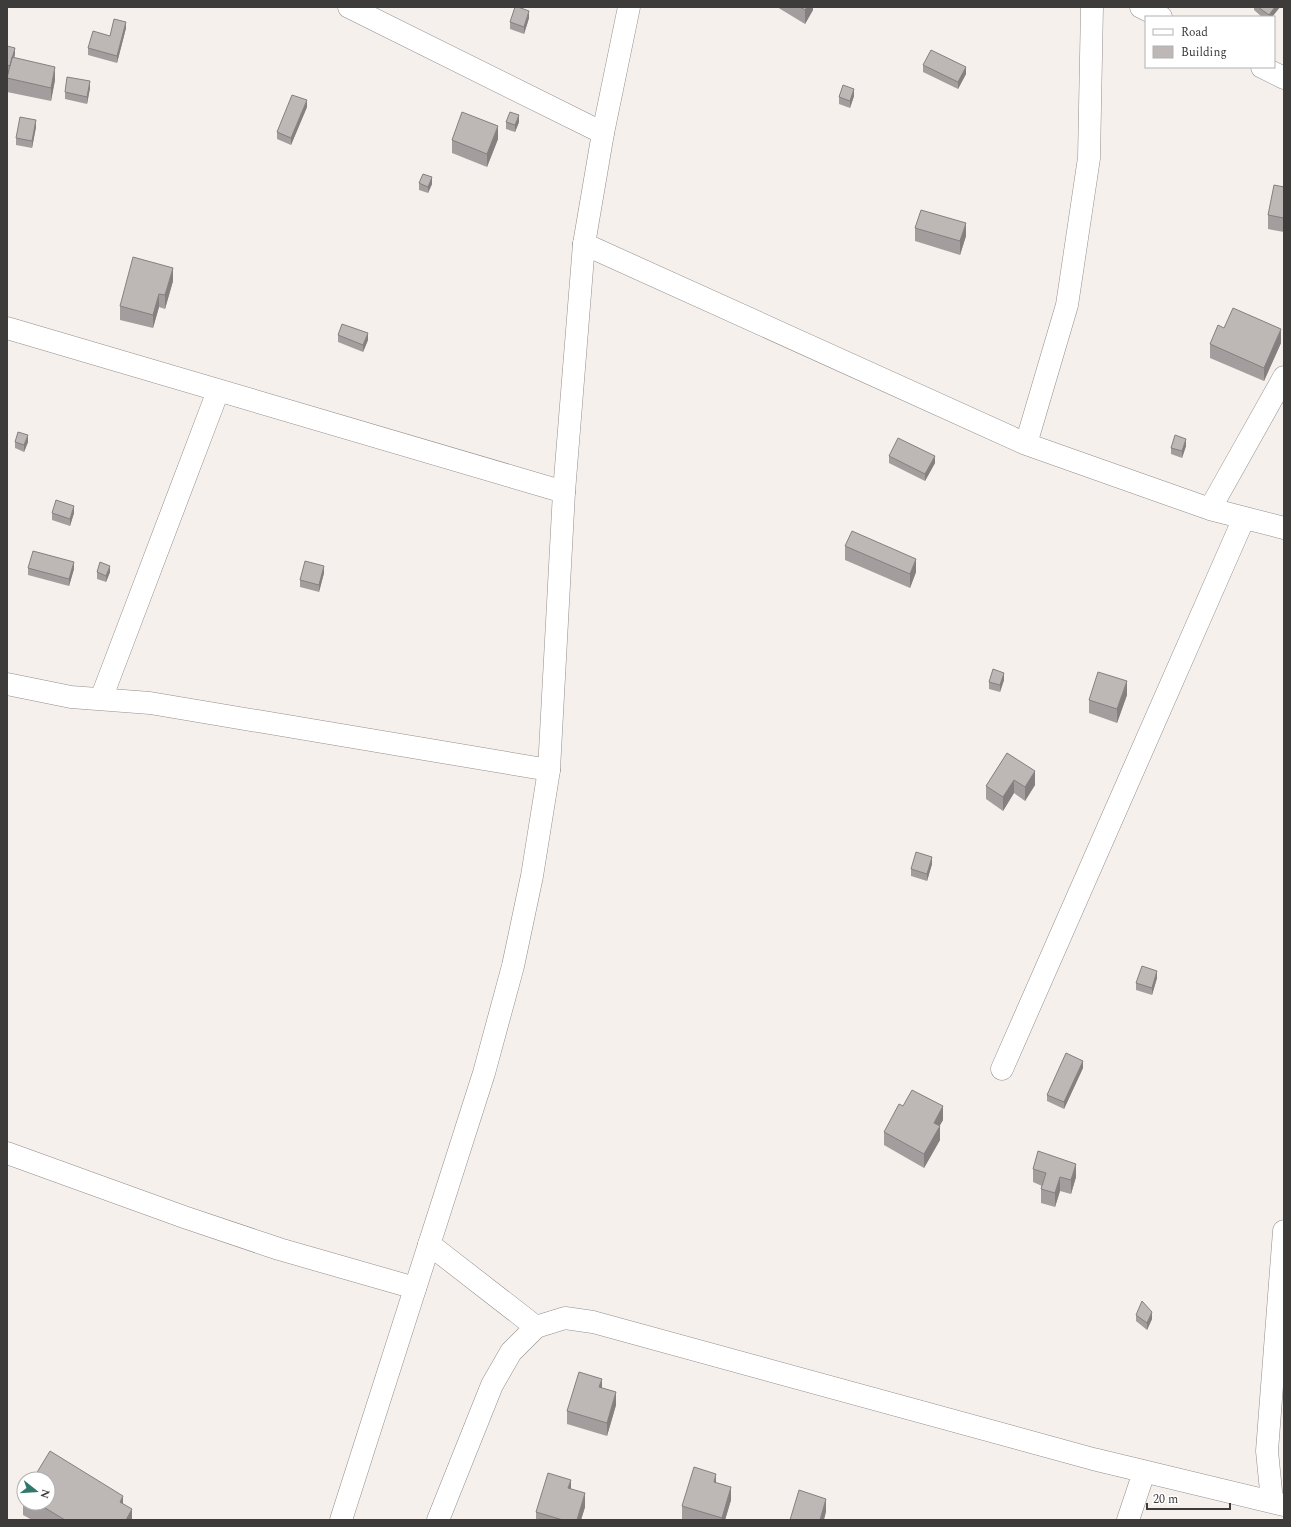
<svg xmlns="http://www.w3.org/2000/svg" width="1291" height="1527" font-family="Spectral,serif">
<style>
.lines{fill:none;stroke-linecap:round;stroke-linejoin:round}
.minor-casing{stroke:#938e8c;stroke-width:23}
.tertiary-casing{stroke:#938e8c;stroke-width:23}
.minor{stroke:#fff;stroke-width:22}
.tertiary{stroke:#fff;stroke-width:22}
.wall{fill:#a39d9d}
.shaded-wall{fill:#84807f}
.building{fill:#bdb7b6;stroke:#84807f}
</style>
<rect width="100%" height="100%" fill="#f6f0ed"/>
<g class="lines">
<defs>
<path id="minor" d="M349,7L603,133
M1141,7L1161,17
M1262,67L1284,78
M584,244L1026,444L1210,509L1284,528
M7,328L564,492
M1026,444L1067,305L1089,158L1092,7
M1210,509L1284,377
M7,684L71,697L150,703L549,770
M101,699L218,391
M1002,1069L1244,518
M7,1153L184,1217L279,1249L415,1288
M429,1244L536,1327
M1272,1501L1267,1451L1284,1231
M438,1520L492,1385L511,1352L536,1327L565,1318L593,1322L1093,1459L1284,1505
M1128,1520L1144,1472"/>
<path id="tertiary" d="M341,1520L484,1073L513,966L532,876L549,770L564,492L584,244L603,133L629,7"/>
</defs>
<use href="#minor" class="minor-casing"/>
<use href="#tertiary" class="tertiary-casing"/>
<use href="#minor" class="minor"/>
<use href="#tertiary" class="tertiary"/>
</g>
<path class="wall" d="M777,7H813V10L805,24Z
M1254,7H1280L1272,17H1262L1254,10Z
M529,18L524,34L510,29V22Z
M126,28L117,63L88,55V48L110,36Z
M7,46L15,54L14,58L55,80L51,101L7,92V78L8,73L7,72Z
M923,65L966,74L958,89L923,72Z
M90,88L87,104L65,99V92Z
M854,96L850,108L839,104V97Z
M307,107L291,145L277,139V132Z
M506,122H519L515,132L506,129Z
M36,127L32,148L16,145V138Z
M498,139L487,167L452,153V140Z
M419,183L432,184L428,193L419,190Z
M1284,187V232L1268,229V215Z
M915,228L966,236L960,255L915,241Z
M173,281L165,309L159,307L153,328L120,320V306Z
M1224,328L1281,343L1264,381L1210,358V344Z
M338,335L368,340L363,352L338,342Z
M15,442H28L24,452L15,448Z
M1186,446L1182,458L1171,454V448Z
M889,456L935,463L925,481L889,463Z
M52,513H74L70,526L52,520Z
M845,546L916,572L910,588L845,560Z
M28,568L74,569L69,586L28,575Z
M97,572H110L106,582L97,579Z
M324,573L319,592L300,587V580Z
M1004,680L1000,692L989,689V682Z
M1127,695L1117,723L1089,713V700Z
M1007,753L1035,785L1025,801L1014,793L1003,811L986,799V786Z
M932,864L927,881L911,876V869Z
M1157,978L1152,995L1136,990V983Z
M1083,1068L1064,1109L1047,1101V1095Z
M903,1106L943,1120L939,1126L940,1140L924,1168L884,1145V1132Z
M1033,1169L1076,1177L1071,1194L1060,1191L1055,1207L1041,1203V1189L1042,1186L1033,1182Z
M1136,1315L1152,1319L1147,1330L1136,1321Z
M602,1388L616,1405L607,1436L567,1424V1411Z
M716,1483L731,1500L725,1520H684L682,1519V1506Z
M24,1494V1503L123,1504L132,1520H32L23,1515V1495Z
M585,1507L581,1520H536V1512Z"/>
<path class="shaded-wall" d="M807,7H813V10L805,24V10Z
M1275,7H1280L1272,17H1269V15Z
M529,11V18L524,34V27Z
M126,22V28L117,63V56Z
M15,48V54L10,73V66Z
M55,67V80L51,101V88Z
M966,67V74L958,89V82Z
M90,81V88L87,104V97Z
M854,89V96L850,108V101Z
M307,100V107L291,145V138Z
M519,115V122L515,132V125Z
M36,120V127L32,148V141Z
M498,126V139L487,167V154Z
M432,177V184L428,193V187Z
M966,223V236L960,255V241Z
M173,268V281L165,309V295Z
M159,294V307L153,328V315Z
M1281,329V343L1264,381V368Z
M368,333V340L363,352V345Z
M28,435V442L24,452V445Z
M1186,439V446L1182,458V451Z
M935,456V463L925,481V474Z
M74,506V513L70,526V519Z
M916,559V572L910,588V574Z
M74,562V569L69,586V579Z
M110,566V572L106,582V576Z
M324,566V573L319,592V585Z
M1004,673V680L1000,692V685Z
M1127,681V695L1117,723V709Z
M1035,771V785L1025,801V787Z
M1014,780V793L1003,811V797Z
M932,857V864L927,881V874Z
M1157,971V978L1152,995V988Z
M1083,1061V1068L1064,1109V1102Z
M943,1106V1120L934,1136V1123Z
M940,1126V1140L924,1168V1154Z
M1076,1164V1177L1071,1194V1180Z
M1060,1177V1191L1055,1207V1193Z
M1152,1312V1319L1147,1330V1323Z
M602,1379V1392L599,1387Z
M616,1392V1405L607,1436V1423Z
M716,1474V1487L714,1482Z
M571,1480V1494L568,1488Z
M731,1487V1500L725,1520H722V1518Z
M585,1493V1507L581,1520H577Z
M123,1496V1516L120,1502Z
M826,1499V1512L824,1520H820Z
M132,1509V1520H126Z"/>
<path class="building" d="M515,7H518L529,11L524,27L510,22Z
M800,7H807L805,10Z
M1258,7H1275L1269,15Z
M114,19L126,22L117,56L88,48L93,31L110,36Z
M7,46L15,48L10,66L7,65Z
M931,50L966,67L958,82L923,65Z
M12,57L55,67L51,88L7,78Z
M67,77L90,81L87,97L65,92Z
M843,85L854,89L850,101L839,97Z
M292,95L307,100L291,138L277,132Z
M462,112L498,126L487,154L452,140Z
M510,112L519,115L515,125L506,122Z
M20,117L36,120L32,141L16,138Z
M423,174L432,177L428,187L419,183Z
M1274,185L1284,187V218L1268,215Z
M921,210L966,223L960,241L915,228Z
M133,257L173,268L165,295L159,294L153,315L120,306Z
M1233,308L1281,329L1264,368L1210,344L1218,325L1224,328Z
M342,324L368,333L363,345L338,335Z
M18,432L28,435L24,445L15,442Z
M1175,435L1186,439L1182,451L1171,448Z
M898,438L935,456L925,474L889,456Z
M56,500L74,506L70,519L52,513Z
M852,531L916,559L910,574L845,546Z
M33,551L74,562L69,579L28,568Z
M305,561L324,566L319,585L300,580Z
M100,562L110,566L106,576L97,572Z
M993,669L1004,673L1000,685L989,682Z
M1098,672L1127,681L1117,709L1089,700Z
M1007,753L1035,771L1025,787L1014,780L1003,797L986,786Z
M916,852L932,857L927,874L911,869Z
M1142,966L1157,971L1152,988L1136,983Z
M1066,1053L1083,1061L1064,1102L1047,1095Z
M912,1090L943,1106L934,1123L940,1126L924,1154L884,1132L899,1104L903,1106Z
M1038,1151L1076,1164L1071,1180L1060,1177L1055,1193L1041,1189L1046,1173L1033,1169Z
M1142,1301L1152,1312L1147,1323L1136,1315Z
M579,1372L602,1379L599,1387L616,1392L607,1423L567,1411Z
M50,1451L123,1496L120,1502L132,1509L126,1520H65L37,1503H48V1479H33Z
M694,1467L716,1474L714,1482L731,1487L722,1518L682,1506Z
M548,1473L571,1480L568,1488L585,1493L577,1520H563L536,1512Z
M799,1490L826,1499L820,1520H790Z"/>
<rect width="1291" height="1527" fill="none" stroke="#3e3c3b" stroke-width="16"/>
<rect x="1145" y="16" width="130" height="52" fill="#ffffff" stroke="#b2b1b1"/>
<rect x="1153" y="29" width="20" height="6" fill="#ffffff" stroke="#b2b1b1"/>
<text x="1181" y="36" font-size="12" fill="#3e3c3b">Road</text>
<rect x="1153" y="46" width="20" height="12" fill="#bdb7b6" stroke="#b2b1b1"/>
<text x="1181" y="56" font-size="12" fill="#3e3c3b">Building</text>
<g transform="translate(36 1491) rotate(107)"><circle r="19" fill="#ffffff" stroke="#b2b1b1"/>
<path d="M0-3L7 15L0 10L-7 15Z" fill="#31776d"/>
<text y="-6" font-size="11" font-weight="bold" text-anchor="middle" fill="#3e3c3b">N</text>
</g>
<path d="M1147 1503v6h83v-6" fill="none" stroke="#3e3c3b" stroke-width="2"/>
<text x="1153" y="1503" font-size="12" fill="#3e3c3b" stroke="#ffffff" stroke-width="3" paint-order="stroke">20 m</text>
</svg>
